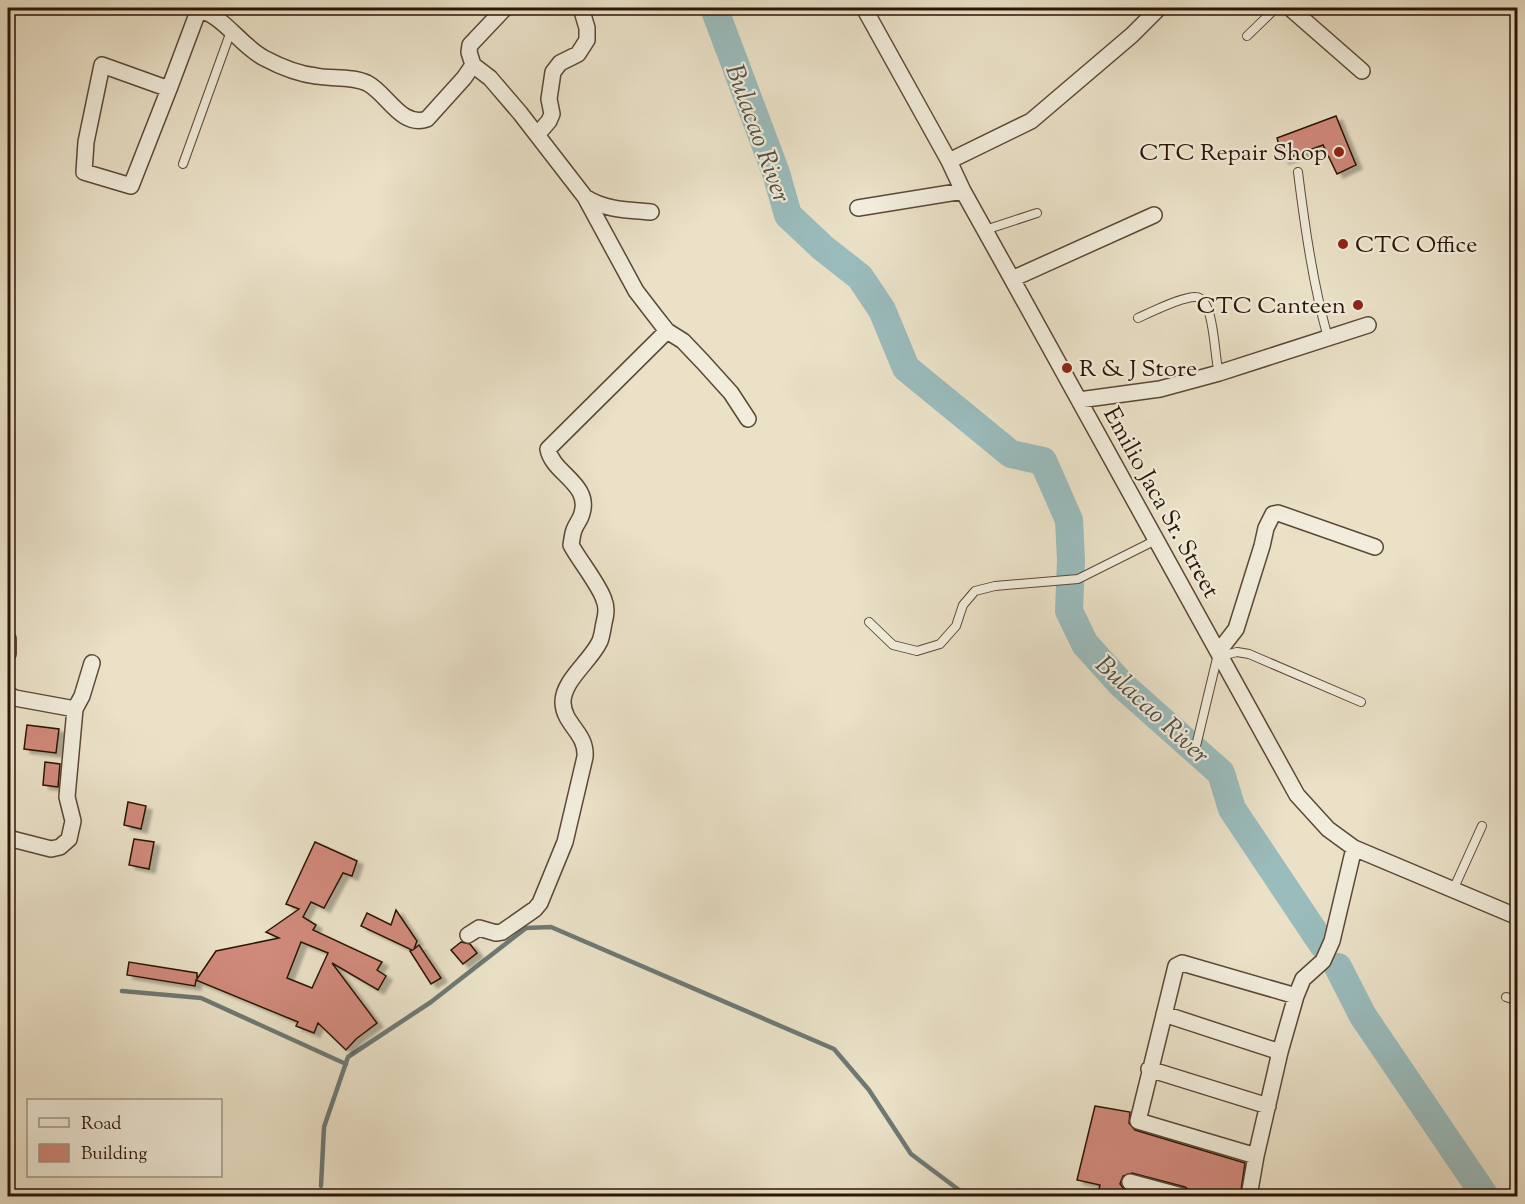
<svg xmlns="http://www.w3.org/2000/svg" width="1525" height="1204" font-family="'Sorts Mill Goudy',serif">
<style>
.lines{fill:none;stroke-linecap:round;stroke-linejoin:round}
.stream{stroke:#6e7974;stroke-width:4.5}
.river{stroke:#9abcbd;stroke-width:28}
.building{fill:#d18a7b;stroke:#2b1506;stroke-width:1.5;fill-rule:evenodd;filter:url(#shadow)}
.lane-casing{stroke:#5b4836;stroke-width:10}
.street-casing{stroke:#5b4836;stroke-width:18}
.lane{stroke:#f1ecdb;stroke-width:8}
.street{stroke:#f1ecdb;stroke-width:15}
.poi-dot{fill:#8f2418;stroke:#f1ecdb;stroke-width:2}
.labels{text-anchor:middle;stroke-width:4.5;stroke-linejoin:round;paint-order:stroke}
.poi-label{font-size:24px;fill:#2b1506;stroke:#f1ecdb;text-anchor:end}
.street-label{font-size:24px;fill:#2b1506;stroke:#f1ecdb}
.water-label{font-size:26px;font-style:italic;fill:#524f46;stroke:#f1ecdb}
</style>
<defs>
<filter id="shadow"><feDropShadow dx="6" dy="4" stdDeviation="1.5" flood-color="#0004"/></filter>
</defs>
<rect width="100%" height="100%" fill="#eae1c7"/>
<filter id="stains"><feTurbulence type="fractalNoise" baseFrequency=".00333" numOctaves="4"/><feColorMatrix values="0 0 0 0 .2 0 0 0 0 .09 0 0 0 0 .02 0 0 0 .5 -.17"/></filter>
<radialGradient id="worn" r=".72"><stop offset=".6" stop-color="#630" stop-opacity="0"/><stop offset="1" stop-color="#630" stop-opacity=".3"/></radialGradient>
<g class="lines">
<path class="stream" d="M122,991L201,998L346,1064
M321,1186L324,1127L348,1057L431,1002L526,928L551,927L834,1049L869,1090L911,1154L967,1196"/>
<path class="river" d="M714,8L776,173L788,215L823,248L860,277L882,310L906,368L1011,454L1043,461L1069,520L1071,560L1069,611L1085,644L1122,685L1221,773L1232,809L1323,945
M1338,967L1363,1016L1485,1196"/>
</g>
<path class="building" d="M1336,116L1356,165L1337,174L1323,145L1283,160L1277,138Z
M27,725L59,729L56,753L24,749Z
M45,762L60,764L58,787L43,785Z
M128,802L146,806L141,829L124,825Z
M134,839L154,842L149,869L129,865Z
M315,842L357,861L352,876L343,873L324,908L311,902L303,917L316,925L313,930L382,962L377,970L386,976L378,990L332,963L377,1023L356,1039L346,1050L318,1023L314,1033L296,1026L298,1022L196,980L195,986L127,975L129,962L197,973V979L216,951L279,938L266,932L299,909L286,904ZM301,942L328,953L312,988L287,978Z
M396,910L417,941L414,949L419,945L441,978L431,984L410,951L412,950L361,926L367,913L391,925Z
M461,942L470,944L477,953L463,964L451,950Z
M1095,1106L1130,1112L1129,1123L1135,1130L1245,1163L1240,1197H1232L1207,1190V1197H1191L1189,1190L1185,1187L1132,1173L1123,1176L1120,1184L1123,1188L1146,1197H1097L1100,1185L1077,1180Z"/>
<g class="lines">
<defs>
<path id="lane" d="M1247,36L1276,8
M183,164L231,31
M1298,172C1305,228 1313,284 1328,338
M985,230L1037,213
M1138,318C1151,312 1183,296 1196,297C1215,298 1214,358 1219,373
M869,622L893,645L917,651L940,644L956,626L963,605L975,591L995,586L1078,579L1156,540
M1221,656L1237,652L1249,654L1361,702
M1196,746L1218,654
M1453,890L1482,826
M1506,997L1518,1001"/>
<path id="street" d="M193,8C224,14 237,43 264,58C279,66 299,74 316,76C332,79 352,76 367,83C387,93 401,128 427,119L464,78L473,65L469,52L470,45L505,8
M864,8L949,161L963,191L1012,279L1297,795L1328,829L1354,848L1518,917
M1290,8L1362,71
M102,65L169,89L131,186L84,172L86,142Z
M473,65L490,78L520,113L585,197L636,291L656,317L667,331L683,341L703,362L731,393L748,419
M169,89L199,9
M537,135L549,121L552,114L549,99L553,72L560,63L578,54L587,40V28L581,8
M949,161L1031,121L1132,35L1159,8
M585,197C605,210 627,210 651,212
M858,208L963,191
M1012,279L1154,215
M1079,400L1160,389L1219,373L1368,325
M8,639V654
M1219,651L1236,629L1262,546L1266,528L1273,514L1278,513L1375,547
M8,694L15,698L75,709L67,797L73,821L69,839L60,847L51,849L8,838
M75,709L82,696L92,663
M468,935L479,928L496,933L502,932L535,909L540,903L565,842L585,757C587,733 564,725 563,703C562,681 591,661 600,641C602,636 603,628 604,623C606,616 607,607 604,600C600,586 579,560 571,545C572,540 572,535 574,530C576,524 581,519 582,513C591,484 552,473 548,449L667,331
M1164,1014L1280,1052
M1149,1069L1268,1106
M1256,1156L1138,1121L1176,966L1182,963L1296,996
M1130,1182L1182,1196
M1249,1196L1256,1156L1280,1052L1296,996L1303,979L1323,961L1332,941L1354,848"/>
</defs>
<use href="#lane" class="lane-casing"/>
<use href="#street" class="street-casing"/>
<use href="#lane" class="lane"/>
<use href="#street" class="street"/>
</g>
<g class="poi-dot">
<circle cx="1339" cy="152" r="6"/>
<circle cx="1343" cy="244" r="6"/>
<circle cx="1358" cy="305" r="6"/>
<circle cx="1067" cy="368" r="6"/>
</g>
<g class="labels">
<g class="poi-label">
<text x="1327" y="160">CTC Repair Shop</text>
<text x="1355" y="252" text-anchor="start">CTC Office</text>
<text x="1346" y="313">CTC Canteen</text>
<text x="1079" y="376" text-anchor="start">R &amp; J Store</text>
</g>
<g class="street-label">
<text transform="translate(1162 502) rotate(61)" y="8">Emilio Jaca Sr. Street</text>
</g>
<g class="water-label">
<text transform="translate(759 133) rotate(70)" y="9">Bulacao River</text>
<text transform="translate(1153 709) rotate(43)" y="9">Bulacao River</text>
</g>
</g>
<rect width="1525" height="1204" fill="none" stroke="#eae1c7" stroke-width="30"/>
<rect x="9" y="9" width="1507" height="1186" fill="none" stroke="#2b1506" stroke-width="3"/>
<rect x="15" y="15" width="1495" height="1174" fill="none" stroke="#2b1506" stroke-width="1.5"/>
<rect x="27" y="1099" width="195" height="78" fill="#f1ecdb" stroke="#a29686" stroke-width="1.5"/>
<rect x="39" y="1118" width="30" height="9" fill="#f1ecdb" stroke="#a29686" stroke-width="1.5"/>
<text x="81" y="1129" font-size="18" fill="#2b1506">Road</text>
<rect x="39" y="1144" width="30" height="18" fill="#d18a7b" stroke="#a29686" stroke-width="1.5"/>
<text x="81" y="1159" font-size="18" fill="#2b1506">Building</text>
<rect width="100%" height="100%" filter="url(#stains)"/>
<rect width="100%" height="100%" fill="url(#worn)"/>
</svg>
